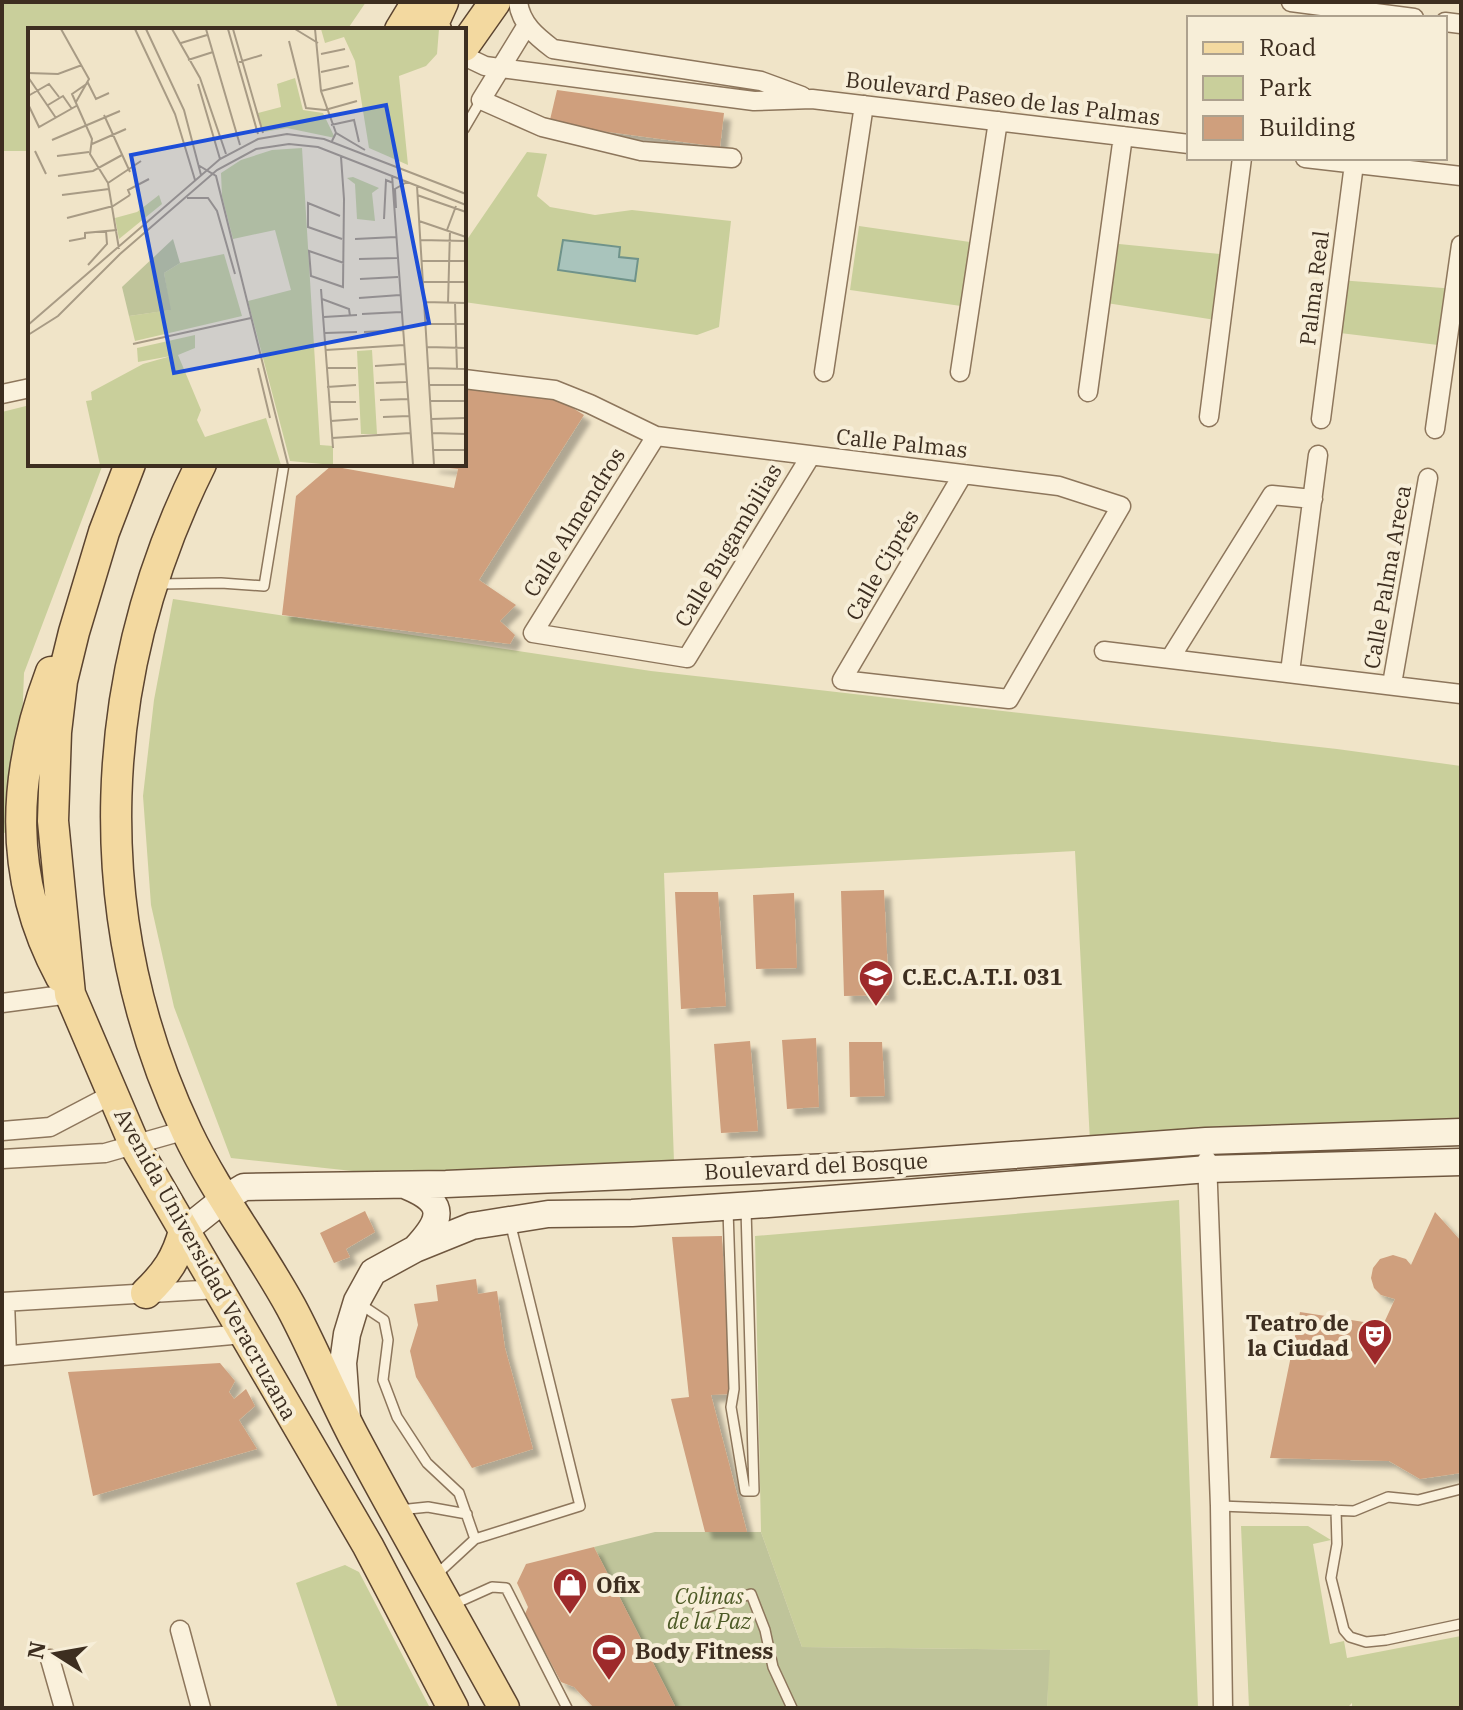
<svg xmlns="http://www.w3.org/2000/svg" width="1463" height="1710" font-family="'IBM Plex Serif',serif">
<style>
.green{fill:#c9cf9b}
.cemetery{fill:#bfc49a}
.water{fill:#a9c4bc;stroke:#6f938a;stroke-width:2}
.building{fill:#cf9f7d;filter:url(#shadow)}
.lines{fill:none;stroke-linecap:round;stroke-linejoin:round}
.service-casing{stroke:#8d765c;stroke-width:12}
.minor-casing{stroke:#8d765c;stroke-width:21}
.secondary-casing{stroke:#6f573f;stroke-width:29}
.primary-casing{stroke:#5b4430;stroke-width:33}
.service{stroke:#faf1dc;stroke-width:9}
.minor{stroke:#faf1dc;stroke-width:18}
.secondary{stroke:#faf1dc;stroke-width:26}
.primary{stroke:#f3d9a0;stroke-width:30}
.labels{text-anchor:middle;stroke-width:8;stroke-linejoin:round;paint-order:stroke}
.street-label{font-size:22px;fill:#3d2e20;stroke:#f7eed8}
.poi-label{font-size:22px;font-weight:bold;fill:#3d2e20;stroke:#f7eed8;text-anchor:start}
.park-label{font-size:22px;font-style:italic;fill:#4d5a26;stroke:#f7eed8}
.inset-road{fill:none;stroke:#a89b85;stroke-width:2}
.view{fill:#1d4ed8;fill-opacity:0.15;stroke:#1d4ed8;stroke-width:4}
.inset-edge{fill:none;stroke:#3d2e20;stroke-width:4}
</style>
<defs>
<filter id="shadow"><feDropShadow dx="7" dy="7" stdDeviation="2" flood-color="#0004"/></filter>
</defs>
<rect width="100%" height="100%" fill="#f0e4c8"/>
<path class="green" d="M2,2H366L347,30H30V151H2Z
M527,152L547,154L537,196L550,207L595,215L632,210L731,221L719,327L697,335L464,302V244Z
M859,226L970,242L961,306L850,290Z
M1109,243L1230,255L1222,321L1100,302Z
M1339,280L1456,289L1446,346L1332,332Z
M30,405V464H103L24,673L18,832L2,833V412Z
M173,599L651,671L1337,749L1461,766V1120L1090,1142L1075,851L664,873L674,1162L381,1174L231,1158L174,1007L151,905L143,796L154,700Z
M1179,1200L1198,1708H1047L1049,1650L802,1647L761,1532L755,1236Z
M1241,1526H1308L1331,1540L1313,1544L1330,1644L1344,1641L1347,1658L1461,1636V1708H1352V1703L1347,1708H1249Z
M345,1565L359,1572L430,1708H338L296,1583Z"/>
<path class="cemetery" d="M655,1532H761L802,1647L1050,1650L1047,1708H676L594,1547Z"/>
<path class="water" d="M563,240L620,247L619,257L638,259L635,281L558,270Z"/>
<path class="building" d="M557,90L724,113L720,147L549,124Z
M464,383L552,395L584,415L479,580L516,605L500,621L515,635L510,644L282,615L296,496L331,466L454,488L458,469L432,466V464H464Z
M884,890L889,995L844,996L841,891Z
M675,892H718L726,1006L681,1009Z
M794,893L797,968L756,969L753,895Z
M816,1038L819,1107L787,1109L782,1040Z
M750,1041L758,1131L721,1133L714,1044Z
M849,1042H882L885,1096L850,1097Z
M365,1211L375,1232L346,1249L350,1257L334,1263L320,1233Z
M1435,1212L1461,1241V1473L1420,1479L1389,1461L1270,1458L1300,1312L1383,1325L1395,1299L1381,1295L1374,1288L1371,1278L1373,1268L1380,1259L1393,1255L1406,1259L1411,1265Z
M722,1236L730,1394L711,1395L747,1532H705L671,1399L689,1397L672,1237Z
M476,1279L478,1294L497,1291L505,1348L533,1449L472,1468L416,1377L410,1351L418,1325L414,1304L438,1301L436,1285Z
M220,1363L235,1381L229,1392L234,1399L246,1389L255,1406L239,1420L257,1449L93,1496L68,1372Z
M594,1547L676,1708H594L574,1687L561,1682L525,1614L528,1607L517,1583L526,1564Z"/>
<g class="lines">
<defs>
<path id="service" d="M464,129L481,100
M159,584L221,583L264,586L284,464
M728,1210L734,1389L731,1407L745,1491H754L746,1209
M360,1304L384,1320L388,1340L383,1380L397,1417L427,1463L459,1493L475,1539
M1220,1506L1354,1511L1388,1497L1418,1500L1461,1489
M399,1510L428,1507L467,1514
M1336,1510L1337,1544L1331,1578L1344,1630L1350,1637L1366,1642L1386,1640L1461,1624
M435,1576L475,1539L580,1506L510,1222
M452,1605L492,1587L506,1588L567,1708
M698,1610L751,1594L765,1630L773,1667L792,1708"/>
<path id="minor" d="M518,2C521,24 536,36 553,49L761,81L802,96
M1291,2L1414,18
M1445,22L1461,24
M527,25L481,100L542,127L641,151L732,158
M464,56L485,66L754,101L812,99L1189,144
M1305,158L1461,176
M824,372L864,105
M960,372L998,121
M464,379L555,390L590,404L656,436L1059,486L1121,506L1009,699L842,680L963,474
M1088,392L1123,136
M2,394L30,388
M1209,417L1242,158
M1321,419L1354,164
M1435,429L1461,245
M656,436L533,633L687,658L810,457
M1104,651L1461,694
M1171,657L1272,495L1313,499
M1290,672L1318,455
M1392,684L1428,478
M2,1003L70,994
M2,1131L50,1127L111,1095
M2,1159L105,1153L186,1130
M1207,1160L1220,1506L1223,1708
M2,1302L218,1289
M5,1302L7,1355
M2,1356L243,1334
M180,1630L201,1708
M50,1659L64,1708"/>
<path id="secondary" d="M407,1186C448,1203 442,1220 415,1249
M184,1231L224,1199L244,1187L446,1184L875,1165L1206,1141L1461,1132
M347,1419L343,1363L347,1334L357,1301L373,1272L415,1249L472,1226L548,1214L632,1213L768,1204L1208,1169L1461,1162"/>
<path id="primary" d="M400,30L417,2
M436,30L433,24L443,2
M464,46L495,2
M130,464L104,532L74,632L62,681L56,732L53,821L70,994L135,1146L368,1546L453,1708
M201,464C96,675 85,916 187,1132C216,1193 258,1247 291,1307C313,1348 331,1393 353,1435C402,1527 454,1617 504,1708
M51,672C12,775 7,878 61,977
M146,1293C166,1274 177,1258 184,1231"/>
</defs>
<use href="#service" class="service-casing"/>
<use href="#minor" class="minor-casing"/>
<use href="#secondary" class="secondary-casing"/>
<use href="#primary" class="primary-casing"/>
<use href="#service" class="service"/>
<use href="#minor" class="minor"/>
<use href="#secondary" class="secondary"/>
<use href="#primary" class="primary"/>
</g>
<defs>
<symbol id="school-pin" viewBox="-11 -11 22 30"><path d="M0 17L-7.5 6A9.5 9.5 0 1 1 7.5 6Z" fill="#9e2a2b" stroke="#f7eed8"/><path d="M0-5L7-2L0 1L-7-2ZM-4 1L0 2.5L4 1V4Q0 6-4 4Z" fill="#fff"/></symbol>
<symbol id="theatre-pin" viewBox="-11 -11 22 30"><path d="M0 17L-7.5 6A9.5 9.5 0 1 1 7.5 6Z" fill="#9e2a2b" stroke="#f7eed8"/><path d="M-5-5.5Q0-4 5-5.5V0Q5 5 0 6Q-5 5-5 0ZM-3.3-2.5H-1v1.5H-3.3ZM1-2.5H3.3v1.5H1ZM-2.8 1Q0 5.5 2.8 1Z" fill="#fff"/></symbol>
<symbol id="shop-pin" viewBox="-11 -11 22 30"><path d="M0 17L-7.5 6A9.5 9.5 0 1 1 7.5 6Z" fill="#9e2a2b" stroke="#f7eed8"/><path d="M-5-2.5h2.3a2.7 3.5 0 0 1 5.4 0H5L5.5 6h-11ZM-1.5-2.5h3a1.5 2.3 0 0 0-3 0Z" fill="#fff"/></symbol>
<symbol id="stadium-pin" viewBox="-11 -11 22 30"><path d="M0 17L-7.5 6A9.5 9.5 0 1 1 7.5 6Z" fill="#9e2a2b" stroke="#f7eed8"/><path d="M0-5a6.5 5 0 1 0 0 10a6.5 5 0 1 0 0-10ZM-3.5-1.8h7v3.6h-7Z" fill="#fff"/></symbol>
</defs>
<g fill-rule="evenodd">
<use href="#school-pin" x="856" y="957" width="40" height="54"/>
<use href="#theatre-pin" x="1355" y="1316" width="40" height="54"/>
<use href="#shop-pin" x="550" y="1565" width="40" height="54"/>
<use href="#stadium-pin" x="589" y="1631" width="40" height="54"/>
</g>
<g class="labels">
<g class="street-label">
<text transform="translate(1003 98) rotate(7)" y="8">Boulevard Paseo de las Palmas</text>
<text transform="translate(1314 288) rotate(-83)" y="8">Palma Real</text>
<text transform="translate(902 443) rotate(6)" y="8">Calle Palmas</text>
<text transform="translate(574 522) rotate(-58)" y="8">Calle Almendros</text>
<text transform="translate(728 545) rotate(-59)" y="8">Calle Bugambilias</text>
<text transform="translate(882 565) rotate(-60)" y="8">Calle Ciprés</text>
<text transform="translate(1387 577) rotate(-80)" y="8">Calle Palma Areca</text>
<text transform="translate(816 1166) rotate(-3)" y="8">Boulevard del Bosque</text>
<text transform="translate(206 1264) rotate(61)" y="8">Avenida Universidad Veracruzana</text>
</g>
<g class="poi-label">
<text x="902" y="985">C.E.C.A.T.I. 031</text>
<text x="1349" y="1331" text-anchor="end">Teatro de<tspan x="1349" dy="25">la Ciudad</tspan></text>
<text x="596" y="1593">Ofix</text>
<text x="635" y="1659">Body Fitness</text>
</g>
<g class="park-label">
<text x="709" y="1604">Colinas<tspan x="709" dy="25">de la Paz</tspan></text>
</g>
</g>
<g transform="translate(28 28)">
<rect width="438" height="438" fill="#f0e4c8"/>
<path d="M293,1H411L409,26L398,38L371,48L380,137L341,120L327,33L316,9L297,15ZM267,50L275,82L295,85L307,110L259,100L235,104L230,85L253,79L249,56ZM274,120L292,417L305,418V437L262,433L220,273L263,262L247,202L205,211L194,168L193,145L213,132L244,122ZM325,149L351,160L344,165L347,193L329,191L327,156L319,150ZM131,167L134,176L91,211L87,190L109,184ZM196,226L214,288L107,313L101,288L142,282L136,245L152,235ZM167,307V320L150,327L173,382L169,392L177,409L238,390L253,437H72L58,373L64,372L63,364L115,336L143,328L110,334L109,320ZM344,322L349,406H333L329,323Z" fill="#c9cf9b"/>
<path d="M145,211L152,235L136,245L143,282L101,288L94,259Z" fill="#bfc49a"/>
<path class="inset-road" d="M33,1L61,51L48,74M107,1L147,86L167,152M118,1L156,82L173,147M144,1L172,50L198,126M178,1L212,117M200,1L230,106M205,1L235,105M267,1L290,15M287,1L293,63L308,105M261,13L278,80L297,82L329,73M153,15L179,7M293,26L317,21M160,32L185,24M211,34L234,27M293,44L321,38M0,45L30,46L54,37M0,49L28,90M170,56L192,131M293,63L325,55M81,65L68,71L60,55L44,66L64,111L62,126L80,155L91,221M0,68L21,56L31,69M0,76L11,99L50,77M20,77L35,68L44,81M76,87L102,144M303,97L326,92L331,114M24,112L92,83M304,113L308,105L337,122M64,116L98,101M7,123L18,146M29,128L61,124M313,129L316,171L315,259L283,248L281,223L316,235M170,137L188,148L260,437M364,147L385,437M30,148L65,143L94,127M80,155L113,133M389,158L406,437M34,167L81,161M102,167L100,162L121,151M389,167L438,184M159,170H180L189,183L207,246M368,180L367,161L379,154M312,188L280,175V199L314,211M39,190L85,178L102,167M356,191L358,152L365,155M391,193L438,209M419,202L428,178M327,211L368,209M392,212L438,213M41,213L57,210V205L89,202M331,231L369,230M393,233H438M60,237L79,216L78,203M332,251L370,249M395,254H438M293,261L305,420M331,270L372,267M294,271L321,281L322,288M396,274L438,275M420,275L422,203M427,275L429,341M334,286L373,284M296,289L329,287M397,296H438M0,297L192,131L230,111L259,106L296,111L438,166M336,304L375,302M297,305L329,304M0,307L30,288L92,226L189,142L228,121L261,116L290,119L438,177M105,316L223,290M399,319L438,320M298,322L376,317M347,338L377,336M230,340L242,390M299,340H328M400,340L438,341M348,355L378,354M401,357H438M299,359L328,357M352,372L380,371M402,373H438M301,374H328M355,389L381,388M403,391L438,390M303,393L330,391M404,405L438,406M304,410L382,405M405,422H438"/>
<path class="view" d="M358,77L401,295L146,345L103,127Z"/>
<rect width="438" height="438" class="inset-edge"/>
</g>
<rect width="1463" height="1710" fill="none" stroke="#3d2e20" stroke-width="8"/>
<rect x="1187" y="16" width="260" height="144" fill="#f7eed8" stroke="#ada18e" stroke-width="2"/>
<rect x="1203" y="42" width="40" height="12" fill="#f3d9a0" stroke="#ada18e" stroke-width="2"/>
<text x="1259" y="56" font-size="24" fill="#3d2e20">Road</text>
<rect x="1203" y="76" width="40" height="24" fill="#c9cf9b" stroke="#ada18e" stroke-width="2"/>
<text x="1259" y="96" font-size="24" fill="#3d2e20">Park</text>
<rect x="1203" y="116" width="40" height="24" fill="#cf9f7d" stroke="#ada18e" stroke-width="2"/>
<text x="1259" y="136" font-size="24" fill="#3d2e20">Building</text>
<g transform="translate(56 1654) rotate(281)" stroke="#f7eed8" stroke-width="6" paint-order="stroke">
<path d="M0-6L14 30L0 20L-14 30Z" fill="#3d2e20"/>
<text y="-12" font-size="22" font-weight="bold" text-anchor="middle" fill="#3d2e20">N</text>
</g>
</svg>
